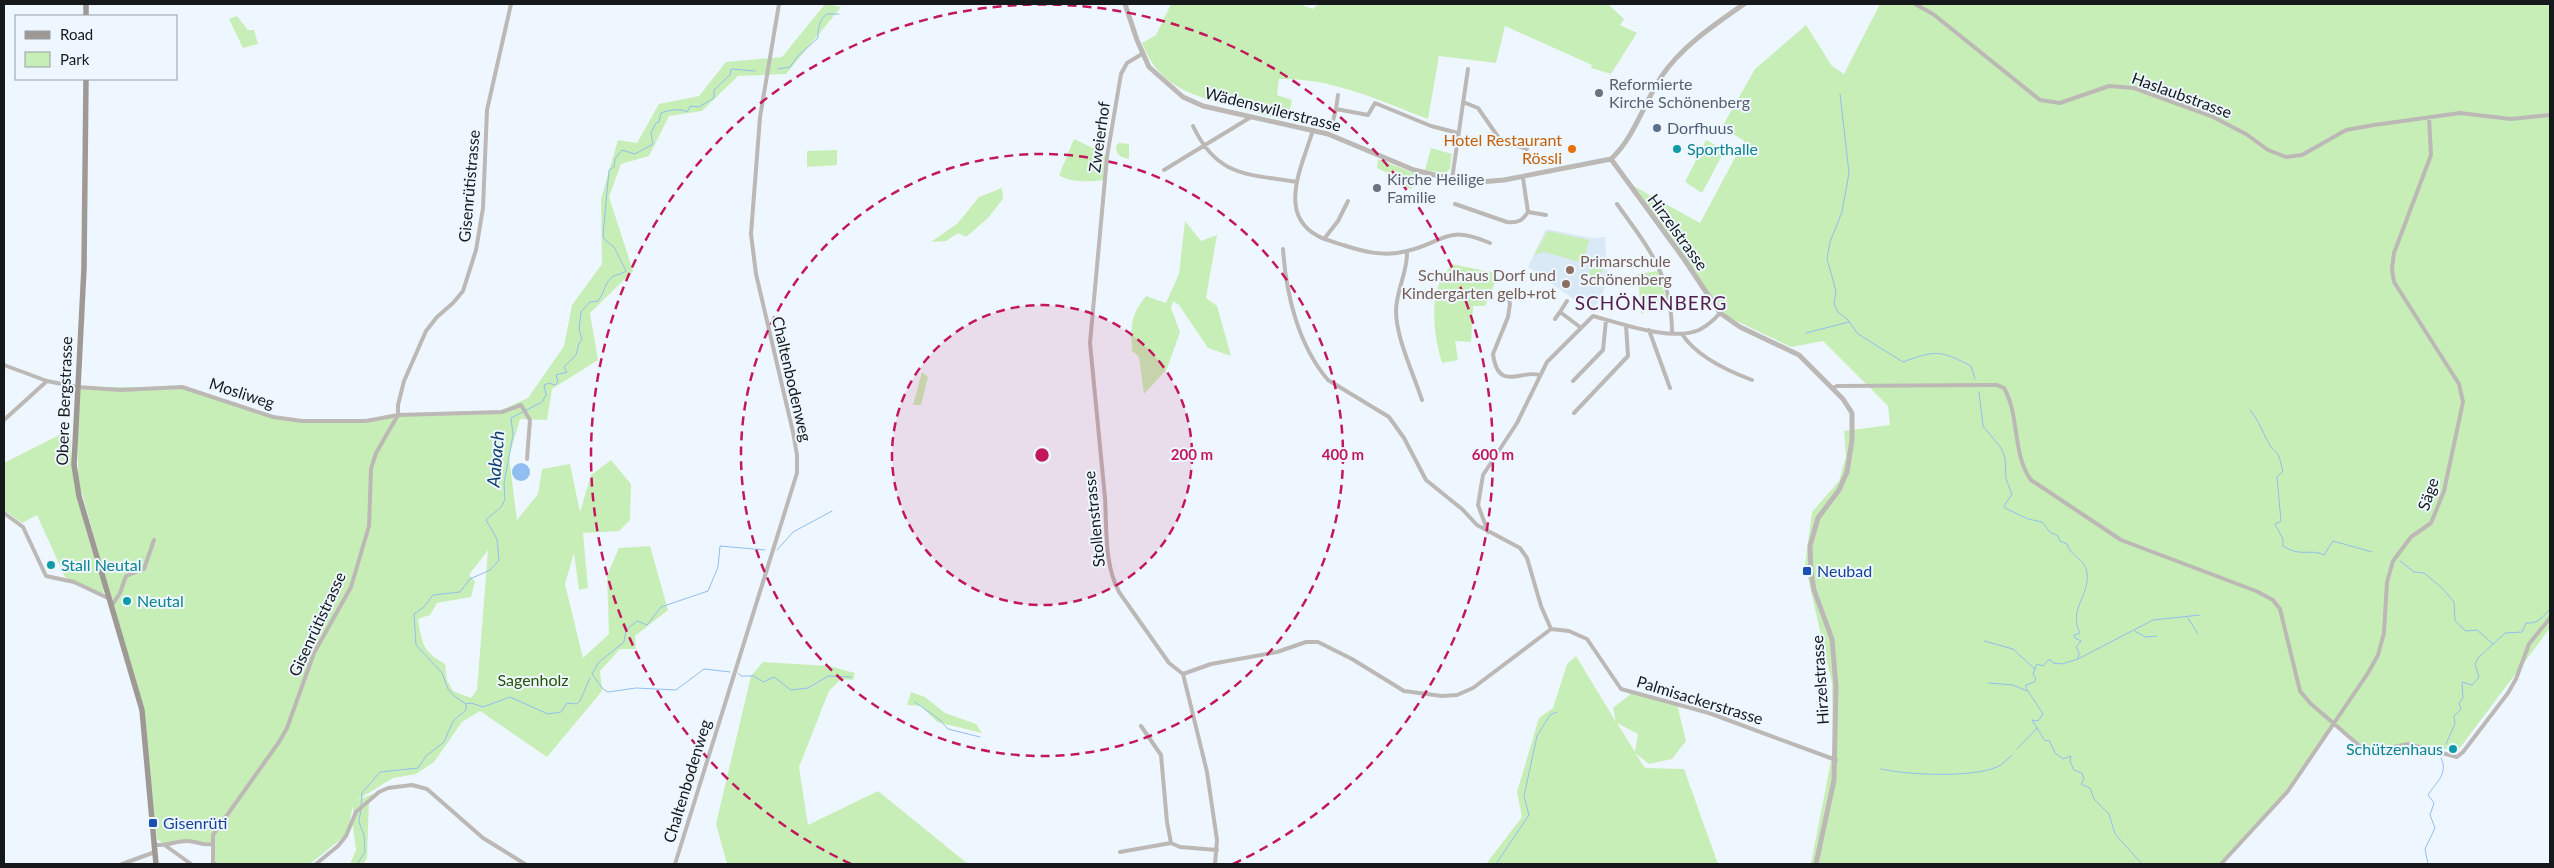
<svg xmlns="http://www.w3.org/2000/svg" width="2554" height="868" font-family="Lato,sans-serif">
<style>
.built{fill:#d9e9f5}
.green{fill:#c8eeb7;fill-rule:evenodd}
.water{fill:#91bef0}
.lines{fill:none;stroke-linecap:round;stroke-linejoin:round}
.stream{stroke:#91bef0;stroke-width:1}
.minor{stroke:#bcb8b5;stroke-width:4}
.tertiary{stroke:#bcb8b5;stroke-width:5}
.secondary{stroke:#9f9995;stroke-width:5.5}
.ring{fill:none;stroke:#c2185b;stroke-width:2.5;stroke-dasharray:9 6}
.worship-dot{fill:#6b7280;stroke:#eef7ff;stroke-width:2}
.service-dot{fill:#5c6f8a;stroke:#eef7ff;stroke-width:2}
.food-dot{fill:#e8710a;stroke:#eef7ff;stroke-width:2}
.culture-dot{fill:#0f9aa8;stroke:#eef7ff;stroke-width:2}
.education-dot{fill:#8d6e63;stroke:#eef7ff;stroke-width:2}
.transit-dot{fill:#1a4fb4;stroke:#eef7ff;stroke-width:2}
.labels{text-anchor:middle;stroke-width:4;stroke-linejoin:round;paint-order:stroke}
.worship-label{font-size:16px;fill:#5b616d;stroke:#eef7ff;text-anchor:start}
.street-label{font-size:16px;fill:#16191b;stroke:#eef7ff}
.service-label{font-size:16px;fill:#4e5e75;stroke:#eef7ff;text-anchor:start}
.food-label{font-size:16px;fill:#c56008;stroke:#eef7ff;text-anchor:end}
.culture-label{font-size:16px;fill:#0d838f;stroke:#eef7ff;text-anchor:start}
.education-label{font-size:16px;fill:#785e54;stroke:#eef7ff;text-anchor:start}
.transit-label{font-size:16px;fill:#164399;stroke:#eef7ff;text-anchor:start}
.park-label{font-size:16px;fill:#255304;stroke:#eef7ff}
.water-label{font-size:18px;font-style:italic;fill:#0d3e6b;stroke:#eef7ff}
.quarter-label{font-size:19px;letter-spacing:1px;fill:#521e4c;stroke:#eef7ff}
.centre{fill:#c2185b;stroke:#eef7ff;stroke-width:2.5}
.ring-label{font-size:15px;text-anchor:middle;font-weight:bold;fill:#c2185b;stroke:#eef7ff;stroke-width:4;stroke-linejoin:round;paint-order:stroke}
</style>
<rect width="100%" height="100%" fill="#eef7ff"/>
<path class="built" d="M1546,229L1592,238L1605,237L1608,278L1603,293L1592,312L1545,279L1546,276L1538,274L1528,267Z"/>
<path class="green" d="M825,4L841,7L786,74L738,76L702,111L669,116L649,156L621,164L609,197L633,271L590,313L598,360L552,389L547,420L520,419L509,457L517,520L538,494L542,469L570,464L580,512L591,475L611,460L631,484L630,520L619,531L583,533L588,588L579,590L574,553L565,584L583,658L609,634L607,575L619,548L650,546L668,610L635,636L636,649H620L600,671L602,691L547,757L480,711L462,722L434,762L416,774L393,778L357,800L379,792L369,801L367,858L363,864H350L356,850L353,827V806L347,834L310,864H215L213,863L212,844L180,841L166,846L157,839L146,742L131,670L78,479L77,387H182L273,417L302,421H366L398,415L497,412L528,398L564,346L572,305L602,264L601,199L618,140L637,143L659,104L699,96L726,62L782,57ZM488,550L477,690L471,698L453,691L447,680L445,664C422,651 422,643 418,619L430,615L437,603L471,597L475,581L469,575Z
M1171,4H1299L1313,9L1318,4H1608L1624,19L1620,25L1637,33L1611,74L1591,68L1592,65L1505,26L1496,63L1439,56L1428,119C1381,101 1330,77 1279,79L1277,95L1292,100L1288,120C1270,118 1256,113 1239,108C1196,96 1160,90 1142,43L1156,35Z
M1880,4H2550V628L2459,749L2451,743L2447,749H2429L2408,744L2373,751L2362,748L2334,724L2288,791L2221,864H1811L1833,750L1832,683L1805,565L1812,512L1839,481L1846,456L1844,431L1890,425L1888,406L1823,341L1791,347L1720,313L1628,183L1700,223L1744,141L1722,127L1755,69L1806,25L1832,66L1844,74Z
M237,16L248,30H254L258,44L243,48L229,19Z
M1074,139L1107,155L1104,180C1090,182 1071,183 1059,175Z
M1706,140L1725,150L1702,193L1685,182Z
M1119,143L1129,144V159C1121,157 1116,156 1116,146Z
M1431,148L1452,154L1450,169L1446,173L1425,170Z
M837,150V165L807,167V151Z
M1378,159L1419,175L1420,178L1411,189L1404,187L1393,176L1377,168Z
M1002,188L1003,199L988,218L966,237L958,233L946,241L931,242L958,223L979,197Z
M1185,221L1201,241L1217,235L1206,298L1217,306L1231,356L1208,348L1179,305L1173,301L1171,308L1180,332L1167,369L1144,394L1139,357L1132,351C1131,325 1130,316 1146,296L1166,303L1179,274Z
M1548,231L1589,240L1583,263L1544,252L1534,255Z
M1593,258L1605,261L1599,282L1588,279Z
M1452,264L1495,273L1497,278L1485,306H1473L1471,342L1455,341L1458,360L1442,363C1435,340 1430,306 1439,284C1442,276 1448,270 1452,264Z
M1658,271L1666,298L1641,314L1638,274Z
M922,372L928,377L921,405H913Z
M65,432H71C70,484 86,530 101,579L104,593L102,595L65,577L37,515L22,523L4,510V463Z
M1576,656L1616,722L1613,708L1632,693L1677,704L1686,741L1672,759L1649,764L1635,753L1645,768L1684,769L1718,864H1486L1522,817L1517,792L1539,718L1553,708L1567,664ZM1617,723L1638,734L1635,752Z
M763,662L829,666L855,673L853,680L841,679L829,691L799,767L808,825L878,791L968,864H727L716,824L751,676Z
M911,692L925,697L945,713L976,724L982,733L937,722L921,706L907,705Z"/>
<path class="water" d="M512 472a9 9 0 1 1 18 0a9 9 0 1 1-18 0Z"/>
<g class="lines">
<path class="stream" d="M778,69L790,67L798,56L818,38C818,28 819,20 827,14H839
M1840,94L1849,173L1842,212L1830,242L1827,259L1836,291L1834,304L1838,312L1847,319L1858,334L1903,362C1936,350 1940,350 1971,366L1975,379
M1806,333L1849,322
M1979,392L1983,426L2001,448L2005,458L2006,479L2012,494L2004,506L2005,508L2028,519L2042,522L2050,532L2058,536L2060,541L2067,544C2070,556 2085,559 2087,572C2090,597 2068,608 2080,633L2074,635L2075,638L2081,641L2076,647L2079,653L2078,659L2062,664L2053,663L2051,660H2048L2043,666L2037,664L2033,674L2036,679L2034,682L2026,685V688L2043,714L2038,721L2032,720L2045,741L2049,740L2055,753L2063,759L2071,756L2070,761L2074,770L2082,773L2084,779L2081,784L2090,788L2094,799L2109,814L2115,834L2142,864
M2250,410C2260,422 2263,434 2271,447C2273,450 2277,452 2278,455C2281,460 2281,466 2283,471L2277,477L2281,521L2275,524L2283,539V546C2303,558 2310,548 2324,555L2333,541L2372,552
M777,550L793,532L832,511
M2400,561L2414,572L2424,573L2442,588L2454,602L2455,621L2466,631L2477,630L2493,644
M2188,618L2198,634
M2135,631L2145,637L2157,636
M1984,641L2013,649L2035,669
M2078,659L2153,620L2200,615
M730,672L704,669L676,690L636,688L608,692L603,689L592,674L599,662L624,642L626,630L637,621L647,625L661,607L708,591L718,567L720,546L765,550
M738,673L741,676H754L763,682L774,677L791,690L808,688L828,676L851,677
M1989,683L2013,685L2027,691
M915,702L940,720L948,729L980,737
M466,704L454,696L448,689L442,673L416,645L414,614L424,607L433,595L460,592L470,579L490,570L499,560L497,539L486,520L502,506L505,499L504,483L513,435L511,418L542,402L546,395L544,385L549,383L555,385L558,382L556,375L567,372L564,367L576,355L579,343L582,340L579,329L581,312L590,302L598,301C604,293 604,286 610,279C614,274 621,275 626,271L614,247L604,239L603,235L609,170L614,167L615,159L622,150L635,154L653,144L651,133L656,123L659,122L661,113C668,110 681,108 687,112L690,106L699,107L714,98V90L730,75L731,69L755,71
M466,704L471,703L483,707L510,697L548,714L561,712L567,703L577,704L580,701L590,678
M2446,744L2455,724L2454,716L2461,709L2459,703L2463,698L2462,682L2472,685L2479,677L2475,664L2478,658L2505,633L2522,632L2526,623C2539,624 2542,617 2550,609
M2017,749L2037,728
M1881,769C1909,775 1971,778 1997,767C2003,764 2008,759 2012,755
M361,805L362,793L380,772L418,768L426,756L444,742L453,721L466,710V705
M357,864L365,852L364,835L359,822L361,809
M1496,864L1529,815L1524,796L1537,736L1550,715L1557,712
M2428,864L2425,849L2435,828L2430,815L2434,803L2428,795C2435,783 2449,774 2441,758"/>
<path class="minor" d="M1915,4L1933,14L2040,100L2060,103L2109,86L2134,88L2211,116L2246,134L2268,150L2286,157L2302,155L2346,130L2374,125L2460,113L2511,119L2550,115
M1142,54L1127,63L1121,74L1107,157L1090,343C1095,395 1100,446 1105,498C1107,530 1104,563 1119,592L1169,663L1183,674L1207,772L1217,840L1215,864
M1338,95L1336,109L1368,115L1375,103L1431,126L1458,133
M1463,102L1478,108L1501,141L1527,149
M1332,125L1336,109
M1193,126C1217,177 1247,174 1297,182
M1313,130C1303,164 1276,214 1318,236C1325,240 1335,242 1343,245C1364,252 1385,257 1407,251C1446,242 1444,224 1490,243
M1164,170L1251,117
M1452,179L1468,69
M1455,204L1507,222C1518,223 1522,221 1528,212L1523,178
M1617,204C1649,249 1672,275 1672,333
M1528,212L1546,215
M1324,239L1338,221L1348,201
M1407,251C1408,272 1396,290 1396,311C1396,338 1414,375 1422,400
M1507,292L1510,304L1508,317L1493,354C1498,393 1522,369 1539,375
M1560,312L1567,301
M1555,319L1560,312L1580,327
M1649,330L1670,388
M1682,334C1696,356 1728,371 1752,380
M4,365L47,381L77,387L121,390L182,387L273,417L302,421H366L398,415L502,412L521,405L530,420L527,459
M1573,381L1603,350L1606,320
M1833,388L1837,386L1987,385H1997L2004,388C2020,416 2012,454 2031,480L2121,540L2256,591L2273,600L2280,609L2300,691L2310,703L2362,748L2373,751L2408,744L2457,757L2463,752L2508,693L2516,679L2529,644L2550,618
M1574,413L1628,356L1626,325
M4,420L47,381
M4,513L23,527L46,576L74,582L110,599
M1488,532L1478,505L1483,475L1517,423L1547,362L1593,316C1620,323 1672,342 1699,330C1707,326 1714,320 1720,313
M112,605L120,593L126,576L144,569L154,540
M1551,629L1569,631L1587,639L1621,689L1709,713L1836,760
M1183,674L1211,664L1277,652L1306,642H1318L1352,659L1404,691L1442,696L1457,695L1473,688L1551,629L1541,606L1527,558L1520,548L1477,525L1462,509L1426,480L1404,438L1389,417L1328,380C1298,345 1286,294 1283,249
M1141,726L1161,755L1167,822L1171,843
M155,845C167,846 176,841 187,841C196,841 203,846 212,844
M166,846L191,864
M1120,852L1171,843L1180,847L1217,850
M122,864L155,852
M215,864L213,863V835L279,742L287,728L314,653L351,587L369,526L371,469L376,453L398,415V405L404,381L426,331L437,317L453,303L463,291L476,250L483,208L487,110L511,4
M316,864L338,846L346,836L356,812L379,792L388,788L412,785L427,789L483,838L525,864
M675,864L797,473V455L793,432L756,274L751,234L760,117L779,4
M2221,864L2288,791L2368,673L2378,655L2384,633L2387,582L2393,561L2411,537L2431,523L2444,491L2463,402L2459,384L2394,282L2392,269L2394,253L2431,155L2429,117"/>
<path class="tertiary" d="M1125,4L1137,40L1149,67L1183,97L1203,106L1328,134L1414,170L1452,179L1480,182L1504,180L1611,159
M1611,159L1684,259L1720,313L1740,327L1799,355L1843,399L1852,413V440L1847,472L1839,490L1818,518L1810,546L1811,572L1814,590L1832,639L1836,686L1834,780L1816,864
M1611,159C1634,138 1644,103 1661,77C1682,46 1714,25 1744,4"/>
<path class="secondary" d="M86,16V4
M86,79L84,268L74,465L79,496L142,710L156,864"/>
</g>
<circle cx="1042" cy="455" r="150" fill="#c2185b" fill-opacity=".12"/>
<g class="ring">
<circle cx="1042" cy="455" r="150"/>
<circle cx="1042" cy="455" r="301"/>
<path d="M851 864A451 451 0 1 1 1233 864"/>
</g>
<g class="worship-dot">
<circle cx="1599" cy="93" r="5"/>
<circle cx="1377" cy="188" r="5"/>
</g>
<circle class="service-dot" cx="1657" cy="128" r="5"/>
<circle class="food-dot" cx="1572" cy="149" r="5"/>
<g class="culture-dot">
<circle cx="1677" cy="149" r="5"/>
<circle cx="51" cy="565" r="5"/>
<circle cx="127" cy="601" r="5"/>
<circle cx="2453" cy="749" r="5"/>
</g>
<g class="education-dot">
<circle cx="1570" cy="270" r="5"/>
<circle cx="1566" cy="284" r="5"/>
</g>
<g class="transit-dot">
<rect x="1802" y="566" width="10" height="10" rx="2.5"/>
<rect x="148" y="818" width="10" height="10" rx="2.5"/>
</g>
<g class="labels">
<g class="worship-label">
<text x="1609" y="90">Reformierte<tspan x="1609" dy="18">Kirche Schönenberg</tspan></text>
<text x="1387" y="185">Kirche Heilige<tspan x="1387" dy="18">Familie</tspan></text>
</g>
<g class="street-label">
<text transform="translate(2182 95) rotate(20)" y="6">Haslaubstrasse</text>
<text transform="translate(1273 109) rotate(14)" y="6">Wädenswilerstrasse</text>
<text transform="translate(1099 137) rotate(-82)" y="6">Zweierhof</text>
<text transform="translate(469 186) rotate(-85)" y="6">Gisenrütistrasse</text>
<text transform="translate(1678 232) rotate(54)" y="6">Hirzelstrasse</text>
<text transform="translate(792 379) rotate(77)" y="6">Chaltenbodenweg</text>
<text transform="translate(242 393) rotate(18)" y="6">Mosliweg</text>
<text transform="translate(64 401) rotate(-88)" y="6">Obere Bergstrasse</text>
<text transform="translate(2428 494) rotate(-71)" y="6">Säge</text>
<text transform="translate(1094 519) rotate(-96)" y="6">Stollenstrasse</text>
<text transform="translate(317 624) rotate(-65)" y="6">Gisenrütistrasse</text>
<text transform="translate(1820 680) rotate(-94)" y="6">Hirzelstrasse</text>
<text transform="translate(1700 700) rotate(17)" y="6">Palmisackerstrasse</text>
<text transform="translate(687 781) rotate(-73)" y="6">Chaltenbodenweg</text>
</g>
<g class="service-label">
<text x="1667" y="134">Dorfhuus</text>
</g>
<g class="food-label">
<text x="1562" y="146">Hotel Restaurant<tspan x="1562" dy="18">Rössli</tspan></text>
</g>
<g class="culture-label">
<text x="1687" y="155">Sporthalle</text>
<text x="61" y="571">Stall Neutal</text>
<text x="137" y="607">Neutal</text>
<text x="2443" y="755" text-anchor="end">Schützenhaus</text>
</g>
<g class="education-label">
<text x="1580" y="267">Primarschule<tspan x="1580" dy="18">Schönenberg</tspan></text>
<text x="1556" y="281" text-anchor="end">Schulhaus Dorf und<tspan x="1556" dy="18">Kindergarten gelb+rot</tspan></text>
</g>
<g class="transit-label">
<text x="1817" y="577">Neubad</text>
<text x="163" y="829">Gisenrüti</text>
</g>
<g class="park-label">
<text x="533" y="686">Sagenholz</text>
</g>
<g class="water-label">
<text transform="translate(496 459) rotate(-85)" y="6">Aabach</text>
</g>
<g class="quarter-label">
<text x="1651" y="310">SCHÖNENBERG</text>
</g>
</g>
<circle cx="1042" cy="455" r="8" class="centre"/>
<g class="ring-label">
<text x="1192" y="460">200 m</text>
<text x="1343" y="460">400 m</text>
<text x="1493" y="460">600 m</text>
</g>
<rect width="2554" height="868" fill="none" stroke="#16191b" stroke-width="10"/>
<rect x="15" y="15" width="162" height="65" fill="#eef7ff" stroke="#989ea4"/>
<rect x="25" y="31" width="25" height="8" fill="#9f9995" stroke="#989ea4"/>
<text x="60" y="40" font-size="15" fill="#16191b">Road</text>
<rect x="25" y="52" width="25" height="15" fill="#c8eeb7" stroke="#989ea4"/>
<text x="60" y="65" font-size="15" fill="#16191b">Park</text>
</svg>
